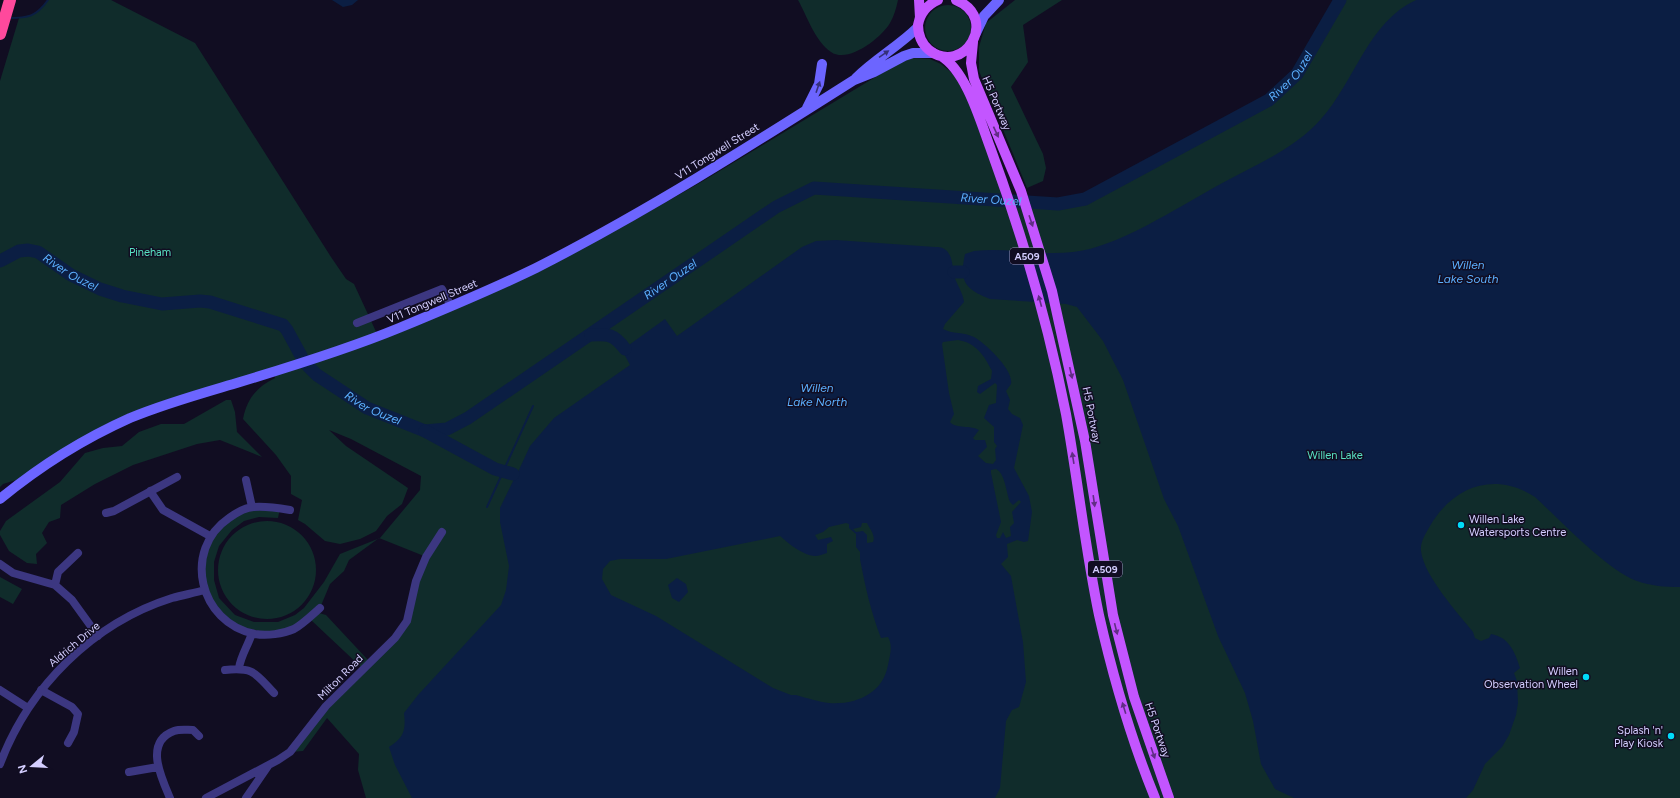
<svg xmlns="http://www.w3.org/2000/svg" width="1680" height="798" font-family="Figtree,sans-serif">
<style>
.green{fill:#102c2b}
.water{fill:#0b1e43;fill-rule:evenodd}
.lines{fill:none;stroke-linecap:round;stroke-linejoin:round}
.stream{stroke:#0b1e43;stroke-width:2}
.river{stroke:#0b1e43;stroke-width:13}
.street{stroke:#3c3781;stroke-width:8}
.secondary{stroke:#6c65ff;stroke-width:10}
.primary{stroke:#c355ff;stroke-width:10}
.highway{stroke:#ff499c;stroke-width:12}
.oneway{fill:#35307a}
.oneway2{fill:#612d85}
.poi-dot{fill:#00dbf9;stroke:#110d22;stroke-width:1.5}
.labels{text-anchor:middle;stroke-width:3;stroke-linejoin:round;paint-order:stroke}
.shield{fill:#110d22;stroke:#9a94bd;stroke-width:1}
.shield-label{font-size:10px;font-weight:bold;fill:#d4ceff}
.street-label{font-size:11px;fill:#d4ceff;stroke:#110d22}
.park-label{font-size:11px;fill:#58e1c1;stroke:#110d22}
.poi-label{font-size:11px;fill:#d4ceff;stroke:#110d22;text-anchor:end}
.water-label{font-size:12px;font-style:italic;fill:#5cb0ff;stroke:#110d22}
</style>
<rect width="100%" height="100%" fill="#110d22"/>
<path class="green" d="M48,0H111L195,43L331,257L346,279L354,284L378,336L624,226L703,181L897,64L912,58L930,59L941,64L964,83L1009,202L1058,204L1085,199L1269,100L1297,74L1340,0H1680V798H366L358,770L359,754L327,718L303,751L290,752L407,621L424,556L379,538L349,560L344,571L330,584L320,608L294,629L273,634L232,625L205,590V546L237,512L280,508L278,518L259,517L244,521L232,530L219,546L214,562V580L219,598L235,615L254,622H278L295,615L304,608L324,582L340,554L380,538L420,490L421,476L351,439L329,430L346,446L408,488L402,504L387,516L376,531L360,539L340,544L325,541L305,524L298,520L302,500L291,494V476L276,455L243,419C247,398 257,387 275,378L274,372L131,418L26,477L3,484L0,487V81L19,18C33,15 40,12 48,0Z
M798,0H898C896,9 894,16 890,23C881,38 848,64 831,52C815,41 807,16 798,0Z
M1015,0H1062L1023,25L1028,62L1011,87L1043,154L1046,168L1043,181L1027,188L979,71V47L986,23Z
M925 28a23 23 0 1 1 46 0a23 23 0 1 1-46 0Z
M226,400H231L235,412L237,432L262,457L220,440L197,444L133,465L95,484L61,505L60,518L49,522L42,533L47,543L36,554L37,564L27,563L9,551L0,535V531L6,521L60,482L85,453L103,448L122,446L139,432L161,424H184Z
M218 570a49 49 0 1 1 98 0a49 49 0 1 1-98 0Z
M0,577L22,589L13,604L0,597Z
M319,613L326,615L368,660L361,667L311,620Z"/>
<path class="water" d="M332,0H358L352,5L343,7Z
M1416,0H1680V587C1665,587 1651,586 1637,581C1607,570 1560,520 1535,497C1495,471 1453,486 1430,526C1426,533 1420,542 1421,551C1424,576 1457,612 1473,632L1475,638L1481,641L1489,638L1491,634C1509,637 1515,652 1520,668L1514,673L1517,681L1518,703L1516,715L1509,735L1502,747L1485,764L1473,790L1466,798H1294L1275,789L1261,764L1253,721L1245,693L1218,636L1178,526L1164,499L1123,380L1103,341L1077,307L1066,304L990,299C965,289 959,282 965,254L974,251C1007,247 1040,256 1073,252C1116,248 1177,208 1215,187C1251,167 1294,150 1321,119C1355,81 1368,22 1416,0Z
M836,240L935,247C939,247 943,247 947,251C954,259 952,271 956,281C959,288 963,294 964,302L945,324L943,329C952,334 964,332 974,337C985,343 1014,370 1011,384L1006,391L1010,400L1008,409L1012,414L1020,418L1023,425L1014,468L1029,496L1032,512L1028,541L1024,542L1017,540L1007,544L1008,557L1001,564L1011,576L1023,642L1026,682L1019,707L1012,710L1006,721L1000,788L995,798H412L395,765L389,747C404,738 406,730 404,713L418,695L501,605L506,590L509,566L500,522V508L515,477L513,474L518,472L530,446L554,418L630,365L622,350L665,319L677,336L802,247L816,241ZM958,340C976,343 984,355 992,371L991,379L978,386L977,392L980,394L995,383L997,385L996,403L989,405L984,418L994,427V442L997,446L995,449L996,460L993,464L986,463L978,456L987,447L985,440H975L973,438L979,430C971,425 956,429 950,422L954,414L949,393L942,344L943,342ZM996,469C1005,473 1006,492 1010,502L1013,505L1019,500L1021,502L1012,512L1014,523L1010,527L1011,536L1006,538L1003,532L1000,538H997L996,535L1001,522L991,473V470ZM846,523L849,524V528L856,534V547L860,552V559C865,586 871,612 881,638L888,637C893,645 890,656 888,665C883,693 857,705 829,703C819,702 807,698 796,695H791L773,688L656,616L611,595L602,579L603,569L610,561L620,559H666L780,536C788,543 802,555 815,556C819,556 823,554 827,553V544L833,541L831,537L818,540L815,535L823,532L829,527ZM862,523H867C869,528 876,535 873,542L867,543V535L863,531L856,532L853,529L861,527Z
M677,578L686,584L688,592L679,602L672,598L668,585Z"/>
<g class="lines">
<path class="stream" d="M8,18C28,18 36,17 48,0
M487,507L533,406"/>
<g class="river">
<path id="s1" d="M0,261L19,251L28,250L38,252L71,275L100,289L122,296L162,304L200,301L210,302L283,325L287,330L305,363L317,375L367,408L425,431L447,429L468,418L776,207L814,188L1058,204L1085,199L1269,100L1297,74L1340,0"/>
<path d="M954,272H963"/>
<path d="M591,335C608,334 614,334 625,349"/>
<path d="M425,431L495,469L513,474"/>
</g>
<path class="street" d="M357,323L442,289L451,306
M246,480L252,507
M150,491L163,510L210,536
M290,510C278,508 265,506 254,507C245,507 236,513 229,518C182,550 199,623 255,634C267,636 283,634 294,629C303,624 312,615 320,608
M106,513L114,511L177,477
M0,564L13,573L55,585L72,600L98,636
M55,585L58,572L78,553
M239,668C241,655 248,646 252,633
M225,670C254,667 255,673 274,693
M0,690L28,708
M41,690L72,707L78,714L74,732L68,743
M0,764C29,687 93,623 172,598C183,595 194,593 205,590
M129,772L158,767
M170,798C161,777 144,742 174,731C180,729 186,730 193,730L199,736
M206,798L278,760L290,752L326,706L395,638L407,621L416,581L426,557L442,532
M246,798L268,766"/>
<path class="secondary" d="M976,33L984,16L999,0
M856,78C875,59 899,46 918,27
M807,108L819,84L822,64
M0,499C40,466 83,439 130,418C166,403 203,393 240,382C293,366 348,349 399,328C445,309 491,290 536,268C646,212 750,146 854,80L874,72L904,56L913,53H933"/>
<path class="primary" d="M919,0L920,18
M938,0C927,5 920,13 918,25C918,35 922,44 929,50C964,77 1000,18 956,0
M973,42L971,63L974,79L1021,191L1052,291L1085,441L1113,615L1134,697L1169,798
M941,56C966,71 980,120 990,147C1022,234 1048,323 1066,414C1078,481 1085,548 1099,615C1113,677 1131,739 1155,798"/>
<path class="highway" d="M0,34L10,0"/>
</g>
<defs><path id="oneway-solid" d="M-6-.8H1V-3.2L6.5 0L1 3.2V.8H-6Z"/></defs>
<g class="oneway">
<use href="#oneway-solid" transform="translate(884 54) rotate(-34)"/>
<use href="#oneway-solid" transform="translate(818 87) rotate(-71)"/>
</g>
<g class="oneway2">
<use href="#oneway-solid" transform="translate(996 132) rotate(65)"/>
<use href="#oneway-solid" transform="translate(1031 221) rotate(71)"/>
<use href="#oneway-solid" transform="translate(1040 301) rotate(-105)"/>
<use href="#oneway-solid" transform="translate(1071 373) rotate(77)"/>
<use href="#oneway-solid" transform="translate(1073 458) rotate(-99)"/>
<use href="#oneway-solid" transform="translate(1094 501) rotate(82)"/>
<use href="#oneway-solid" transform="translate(1116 629) rotate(76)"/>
<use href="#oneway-solid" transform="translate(1124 708) rotate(-107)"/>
<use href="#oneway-solid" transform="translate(1153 753) rotate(71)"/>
</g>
<g class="poi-dot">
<circle cx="1461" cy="525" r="4"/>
<circle cx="1586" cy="677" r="4"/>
<circle cx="1671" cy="736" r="4"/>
</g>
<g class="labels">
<g class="shield">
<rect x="1010" y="248" width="34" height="16" rx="3"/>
<rect x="1088" y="561" width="34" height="16" rx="3"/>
</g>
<g class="shield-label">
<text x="1027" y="260">A509</text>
<text x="1105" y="573">A509</text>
</g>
<g class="street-label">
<text transform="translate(997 103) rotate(67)" y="4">H5 Portway</text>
<text transform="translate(717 151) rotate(-32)" y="4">V11 Tongwell Street</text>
<text transform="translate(432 301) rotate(-23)" y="4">V11 Tongwell Street</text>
<text transform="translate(1092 415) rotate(79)" y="4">H5 Portway</text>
<text transform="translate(74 644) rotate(-40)" y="4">Aldrich Drive</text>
<text transform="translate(340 677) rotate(-45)" y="4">Milton Road</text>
<text transform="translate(1158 730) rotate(71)" y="4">H5 Portway</text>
</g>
<g class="park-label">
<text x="150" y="256">Pineham</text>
<text x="1335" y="459">Willen Lake</text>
</g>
<g class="poi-label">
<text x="1469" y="523" text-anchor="start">Willen Lake<tspan x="1469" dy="13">Watersports Centre</tspan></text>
<text x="1578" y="675">Willen<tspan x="1578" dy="13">Observation Wheel</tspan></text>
<text x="1663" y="734">Splash 'n'<tspan x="1663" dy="13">Play Kiosk</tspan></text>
</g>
<g class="water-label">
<text dy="4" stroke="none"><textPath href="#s1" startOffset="1460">River Ouzel</textPath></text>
<text dy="4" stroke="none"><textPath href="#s1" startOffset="1124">River Ouzel</textPath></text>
<text x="1468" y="269">Willen<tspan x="1468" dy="14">Lake South</tspan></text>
<text dy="4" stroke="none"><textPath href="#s1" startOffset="79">River Ouzel</textPath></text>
<text dy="4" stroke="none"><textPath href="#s1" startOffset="776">River Ouzel</textPath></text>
<text x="817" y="392">Willen<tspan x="817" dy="14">Lake North</tspan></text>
<text dy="4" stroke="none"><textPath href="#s1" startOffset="428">River Ouzel</textPath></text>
</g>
</g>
<g transform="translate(32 766) rotate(252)" stroke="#110d22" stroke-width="3" paint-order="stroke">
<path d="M0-3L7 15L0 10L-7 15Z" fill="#d4ceff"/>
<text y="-6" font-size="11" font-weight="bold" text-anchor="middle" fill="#d4ceff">N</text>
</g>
</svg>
